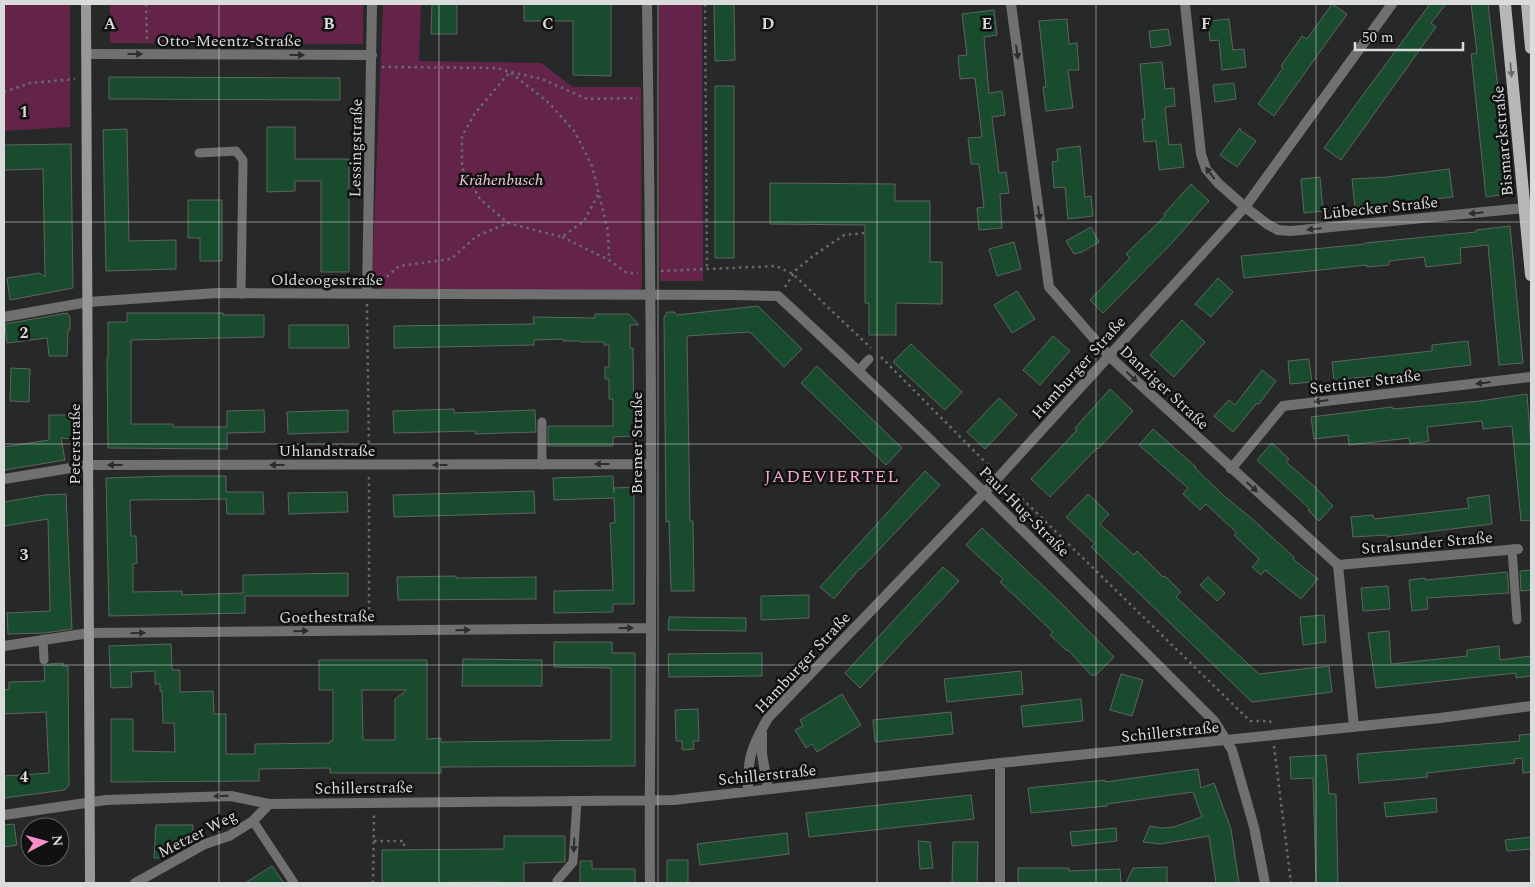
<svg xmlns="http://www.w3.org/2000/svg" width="1535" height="887" font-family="Spectral,serif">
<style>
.green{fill:#642449}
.building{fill:#194c2f;stroke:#606361;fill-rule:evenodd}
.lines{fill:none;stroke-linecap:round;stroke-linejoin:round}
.path{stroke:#686b69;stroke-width:2.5;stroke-dasharray:2.5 4;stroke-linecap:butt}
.lane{stroke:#6f706f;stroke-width:9}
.street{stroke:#6f706f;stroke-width:10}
.secondary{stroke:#979997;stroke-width:10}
.primary{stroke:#b6b8b6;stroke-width:12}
.oneway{fill:#2c2e2c}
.oneway2{fill:#6b6d6b}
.grid{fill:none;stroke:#dadcdb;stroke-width:1;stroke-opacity:0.55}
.labels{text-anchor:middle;stroke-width:5;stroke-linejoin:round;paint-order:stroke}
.street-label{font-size:16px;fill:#dadcdb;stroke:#101110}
.park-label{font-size:16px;font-style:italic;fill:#f7c7df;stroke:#101110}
.neighbourhood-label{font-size:18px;letter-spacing:1px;fill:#f4a9cf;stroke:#101110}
.grid-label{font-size:16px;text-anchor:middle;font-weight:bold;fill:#dadcdb;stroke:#101110;stroke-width:5;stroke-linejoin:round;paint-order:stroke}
</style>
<rect width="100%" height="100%" fill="#262927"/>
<path class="green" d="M4,4H70V127L4,131Z
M110,4H363V44L110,43Z
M383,4H421L419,61L541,63L573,87H641L642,296L383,293L372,275Z
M659,4H702L703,281H660Z"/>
<path class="building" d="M432,4H457V34H431Z
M524,4H611V76L573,75V21H524Z
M714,4H734L735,60L715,61Z
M1332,4L1347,14L1274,116L1258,104L1283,68L1281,66L1302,36L1307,39Z
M1430,4H1446L1431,23L1436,27L1341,160L1324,148Z
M1471,4H1488L1499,97L1501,121L1499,122L1507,194L1486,197L1471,54L1477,53Z
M994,10L997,35L984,37L989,93L1002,91L1005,115L992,117L999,173L1006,172L1009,193L1000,194L1002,228L979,230L977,208L984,207L979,164H971L968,138L982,137L975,78L960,79L958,56L967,55L962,14Z
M1067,19L1069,44L1077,43L1079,70H1068L1073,108L1046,111L1043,87H1046L1039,21Z
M1229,19L1233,50L1244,49L1246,67L1222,70L1219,40L1210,41L1208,21Z
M1168,29L1171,45L1151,48L1149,31Z
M1162,62L1165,89L1174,88L1175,106L1165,107L1169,145L1181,144L1184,167L1159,170L1156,141L1144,142L1142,119H1145L1140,64Z
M109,77L340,78V100L109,99Z
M1234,83L1236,99L1215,102L1213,85Z
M715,86H734V258H715Z
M267,127H295V159H349V272H321V181H295V191L267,192Z
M1240,128V130L1256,141L1237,167L1220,155Z
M127,129L129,241L176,240V269L106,271L103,130Z
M71,144L73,288L10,300L7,278L40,273L45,277L43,169L4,170V145Z
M1080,146L1085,197L1091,196L1093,216L1068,219L1065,187L1054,188L1052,162L1058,161L1057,149Z
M1449,169L1453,197L1355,207L1352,179L1387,177Z
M1320,177L1323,211L1304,213L1301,179Z
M770,183L895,184V201H930V262H942V304L896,303V335H869V303H865V225L770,224Z
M1191,184L1209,201L1172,243L1103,313L1090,300L1130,258L1126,254L1165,216L1164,214Z
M188,200H222V261H200V238H188Z
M1510,226L1523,363L1499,365L1488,245L1460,248L1461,263L1426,267L1424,257L1389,261V265L1367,267V265L1244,278L1241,256L1365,244V243L1476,232V230Z
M1091,227L1099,242L1082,252L1074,254L1066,241Z
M1014,242L1021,269L997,276L989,249Z
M1218,278L1233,292L1211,317L1195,304Z
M1017,291L1035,319L1012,333L994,305Z
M758,306L802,349L784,367L750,332L687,336L690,521H693L694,591H671L669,521L666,522L664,318L667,312H674L677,315Z
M67,313L70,317V330H68L67,356H49L47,338L7,343L5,324Z
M127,313H223V315H264V337L131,340V424H173V427H227V411L264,410L265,432L227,433V449L108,448L107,358H108V322H127Z
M595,314H629L639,325H630V348H633L634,436L613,437V446H548V426H613V399H609V379H605V367H609V345H604V342H580V341H563V339L534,340V345L394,348V326L534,324L533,317L595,318Z
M1182,320L1205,342L1174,377L1150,355Z
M289,325H348L349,348H289Z
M1053,336L1070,351L1040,385L1023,370Z
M1468,341L1471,365L1387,375L1334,380L1332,362L1432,351V345Z
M911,344L962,392L945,410L893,362Z
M1309,359L1312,382L1290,384L1288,361Z
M817,366L902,448L886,465L801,383Z
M11,368L30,369L29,402L10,401Z
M1262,370L1276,381L1259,404L1257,403L1233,432L1214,416L1229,400L1235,405Z
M1110,389L1133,411L1098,449L1097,448L1050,497L1031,479L1077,430L1075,428Z
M1527,394L1531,445V520L1521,521L1512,426L1483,429L1482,421L1427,427L1429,441L1410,444L1409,438L1349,445L1348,435L1314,439L1311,417L1392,407L1393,409L1480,401Z
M999,398L1017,415L985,449L967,432Z
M454,409V413L535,410L536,432L475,434V431L394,433L393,411Z
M348,410V432L288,434L287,412Z
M49,415H73V439L61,438L65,460L4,470V447L49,440Z
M1153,429L1196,467L1195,468L1223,495L1251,518L1294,557L1293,559L1318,579L1301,599L1265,570L1261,575L1252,567L1259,559L1234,535L1237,533L1206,504L1200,510L1183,494L1188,488L1139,445Z
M1272,443L1289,459L1286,462L1315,487L1333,506L1319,521L1308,510L1310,509L1257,460Z
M925,471L940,485L861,569L860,568L834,599L820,587Z
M168,476H226V492H263L264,514H227L226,499L130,500L131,536H136L137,563L133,564V592L182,591V595L243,593V575L348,573V596H245V613L109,616L106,478Z
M613,476L614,493V488L634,487V604H613V612L554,613V591L613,590L610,523H615L614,498L554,500L553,478Z
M534,491L535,513L394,517L393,495Z
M347,492L348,512L289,514L288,493Z
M66,494L72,629L45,633L8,634L7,613L50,611L48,519L4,526V502L45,495Z
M1088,494L1109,514L1100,524L1134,555L1137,551L1163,577L1165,576L1181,592L1176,597L1259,674L1329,666L1332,692L1252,702L1091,547L1095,544L1066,517Z
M1489,495L1492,524L1387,537V535L1353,537L1351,517L1373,515L1374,519L1469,508L1467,498Z
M982,528L1063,605L1114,657L1096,675H1091L1068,650L1067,651L1050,635L1053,632L1000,582L1003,579L966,545Z
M943,567L959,581L860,688L845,673Z
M1531,570V590L1521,591L1520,571Z
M1507,572L1509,593L1427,598L1428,609L1412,611L1409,580L1425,578V580Z
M456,576V578L536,577V599L398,600L397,577Z
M1208,577L1225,593L1217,601L1200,585Z
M1388,586L1390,609L1363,611L1361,588Z
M809,595V618L761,620V596Z
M1324,615L1326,642L1303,645L1300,617Z
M669,617L746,618V631L668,630Z
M1389,631L1391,664L1467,656V650L1499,646L1500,660L1531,656V676L1516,678V673L1376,688L1368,633Z
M554,642H612V653H635V766L441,767V773H330V768L259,769V781L111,782V719H133V751L175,752L174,723H163L162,691H160V684H155V671L131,672L132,687L111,688L109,646L171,644L172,670H180V692L213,691L214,714H226V754H255V744L330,743V741H333V690H319V660H427V739L441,738V742L611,740V668L554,667ZM362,690H407L395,699V740H363Z
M762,653V676L669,677L668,654Z
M463,659L542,660V686H462Z
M63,663V666H68L69,785L65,790L4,798V776L49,773L46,712L4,714V690L9,689V682L45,681L44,666L49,664Z
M1021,671L1023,694L947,702L944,679Z
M1121,674L1143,680L1132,716L1110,710Z
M842,694L861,725L817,752L812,744L806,748L795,730L803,726L800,720Z
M1081,699L1083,721L1023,727L1021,706Z
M698,709L699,741H693L694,749L682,750V741H676L675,710Z
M951,712L953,734L875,742L873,720Z
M1531,734V772L1523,773L1522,758L1514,759L1515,763L1427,773L1428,777L1359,783L1357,754L1520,741L1519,735Z
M1326,755L1329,794H1336L1338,883H1316L1313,778L1291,779L1290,757Z
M1198,769L1201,788L1214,783L1231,829L1239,883H1216L1209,836L1160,844L1143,842L1150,826L1161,828L1174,827L1202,817L1193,792L1107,804V806L1031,813L1028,788L1105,780V782Z
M971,795L974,819L809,837L806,813Z
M1436,798L1437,812L1386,817L1384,803Z
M14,824L17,845L4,847V825Z
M156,825H193V839L162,858H154Z
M1116,828L1117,841L1072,846L1070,832Z
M787,833L789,854L700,865L697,844Z
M504,836H565V862L524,863V883H498V882L382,883V850L504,849Z
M1531,837V849L1507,851L1505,840Z
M918,841L930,842L933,868L920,869Z
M953,842H978L977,883H952Z
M667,860H688V883H667Z
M580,861H592V869H635V883H580Z
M272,866L284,883H245Z
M1167,867V883H1126L1133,868Z
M1018,868H1069V871L1120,869L1121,883H1018Z"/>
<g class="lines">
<path class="path" d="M146,4L147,43
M705,4L707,269
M382,67L497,68L510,72L549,103L575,132L592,166L608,231L609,260
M4,92L30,83L75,79
M598,195L584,221L562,237L508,223L480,199L462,168V136L475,113L510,72L542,79L587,99L637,98
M562,237L609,260L627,273H638
M661,271L776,266L793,274L871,348
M382,281L399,266L451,259L477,236L508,223
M785,287L796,270L813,256L844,235L865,233
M367,304L369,454
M881,357L991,468
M369,477V619
M1008,485L1250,721H1270L1271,724
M1274,746L1291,883
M374,841H404V849
M373,883L374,815"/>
<path class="lane" d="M199,153L236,151L243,160L241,294
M859,370L869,359
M542,465V422
M1512,549L1517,620
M43,639L44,660
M253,821L294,883
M557,883V881L573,862L577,801"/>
<path class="street" d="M647,4C650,211 652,419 651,627C651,712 649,798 650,883
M1011,4L1049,287L1109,356L1338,565L1354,727
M1185,4L1201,154L1206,169L1218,183L1245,207L1267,224L1278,230L1291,231L1524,208
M86,54L372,55
M367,294L372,4
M4,317L88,302L217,293L734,295L778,296C928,434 1071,578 1215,722L1232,750L1254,827L1265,883
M1231,469L1283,406L1531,377
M4,479L89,465L651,464
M1338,565L1518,549
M4,646L89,633L651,628
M762,733V754L768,789
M748,791C747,758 752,746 768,718L985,492L1245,207L1392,4
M4,815L106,800L231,796L269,804L674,800L1000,763L1440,718L1531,706
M135,883L205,844L229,836L253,821L269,804
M1000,883V763"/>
<path class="secondary" d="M86,4L90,883"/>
<path class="primary" d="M1505,4L1531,275
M1527,4L1531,48"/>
</g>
<defs><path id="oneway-solid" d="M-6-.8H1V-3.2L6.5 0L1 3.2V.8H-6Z" transform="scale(1.25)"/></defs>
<g class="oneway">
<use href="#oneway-solid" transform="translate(1017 52) rotate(82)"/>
<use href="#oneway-solid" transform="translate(135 54)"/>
<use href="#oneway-solid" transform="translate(297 55)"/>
<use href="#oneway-solid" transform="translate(1210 173) rotate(-127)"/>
<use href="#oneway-solid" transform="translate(1039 213) rotate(82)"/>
<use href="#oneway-solid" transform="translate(1476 213) rotate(174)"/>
<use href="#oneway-solid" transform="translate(1314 229) rotate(174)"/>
<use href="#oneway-solid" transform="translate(1132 377) rotate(43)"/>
<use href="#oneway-solid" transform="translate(1483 383) rotate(173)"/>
<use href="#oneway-solid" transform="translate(1321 401) rotate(173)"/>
<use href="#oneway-solid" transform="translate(602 464) rotate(180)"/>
<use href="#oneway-solid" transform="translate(115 465) rotate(180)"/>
<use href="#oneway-solid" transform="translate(277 465) rotate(180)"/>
<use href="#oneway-solid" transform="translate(440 465) rotate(-180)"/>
<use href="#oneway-solid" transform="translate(1252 487) rotate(42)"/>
<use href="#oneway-solid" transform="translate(626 628) rotate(-1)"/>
<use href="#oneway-solid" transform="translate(463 630) rotate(-1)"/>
<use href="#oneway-solid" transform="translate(301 631) rotate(-1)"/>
<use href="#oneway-solid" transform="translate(138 633) rotate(-1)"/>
<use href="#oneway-solid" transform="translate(221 796) rotate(178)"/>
<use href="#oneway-solid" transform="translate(574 845) rotate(93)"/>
</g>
<use class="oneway2" href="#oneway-solid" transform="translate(1511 70) rotate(85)"/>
<path class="grid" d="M219,4V883M439,4V883M658,4V883M877,4V883M1096,4V883M1316,4V883M4,222H1531M4,444H1531M4,665H1531"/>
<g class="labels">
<g class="street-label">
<text x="229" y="46">Otto-Meentz-Straße</text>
<text transform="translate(1502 141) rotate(-95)" y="6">Bismarckstraße</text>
<text transform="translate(355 148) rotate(-89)" y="6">Lessingstraße</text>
<text transform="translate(1380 207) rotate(-6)" y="6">Lübecker Straße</text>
<text x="327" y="285">Oldeoogestraße</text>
<text transform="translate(1078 367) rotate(-48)" y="6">Hamburger Straße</text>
<text transform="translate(1365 381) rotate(-7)" y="6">Stettiner Straße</text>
<text transform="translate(1165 387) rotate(43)" y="6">Danziger Straße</text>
<text transform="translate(636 443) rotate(-90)" y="6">Bremer Straße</text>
<text transform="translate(74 444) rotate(-90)" y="6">Peterstraße</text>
<text x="327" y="456">Uhlandstraße</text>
<text transform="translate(1025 511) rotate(45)" y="6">Paul-Hug-Straße</text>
<text transform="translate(1427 542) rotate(-5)" y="6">Stralsunder Straße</text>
<text transform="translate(327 616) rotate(-1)" y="6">Goethestraße</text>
<text transform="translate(802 662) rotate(-47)" y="6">Hamburger Straße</text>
<text transform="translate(1170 731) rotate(-6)" y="6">Schillerstraße</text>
<text transform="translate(767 774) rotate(-6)" y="6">Schillerstraße</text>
<text transform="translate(364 787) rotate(-1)" y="6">Schillerstraße</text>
<text transform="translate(197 833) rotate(-27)" y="6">Metzer Weg</text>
</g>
<g class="park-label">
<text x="501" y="185">Krähenbusch</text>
</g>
<g class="neighbourhood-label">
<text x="832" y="482">JADEVIERTEL</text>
</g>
</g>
<g class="grid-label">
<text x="110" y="29">A</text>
<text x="329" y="29">B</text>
<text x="548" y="29">C</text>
<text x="768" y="29">D</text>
<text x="987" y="29">E</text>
<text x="1206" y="29">F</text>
<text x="24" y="117">1</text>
<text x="24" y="338">2</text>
<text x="24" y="560">3</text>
<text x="24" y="782">4</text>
</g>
<rect width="1535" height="887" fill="none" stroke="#dadcdb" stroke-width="10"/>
<g transform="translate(45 842) rotate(84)"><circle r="24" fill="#101110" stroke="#616261"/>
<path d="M0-4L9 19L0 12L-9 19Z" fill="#f98fc9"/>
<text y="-8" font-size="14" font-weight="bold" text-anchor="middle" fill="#dadcdb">N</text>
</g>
<path d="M1355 42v8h108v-8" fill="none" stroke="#dadcdb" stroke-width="2.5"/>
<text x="1362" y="42" font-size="15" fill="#dadcdb" stroke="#101110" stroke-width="4" paint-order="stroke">50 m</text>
</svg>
